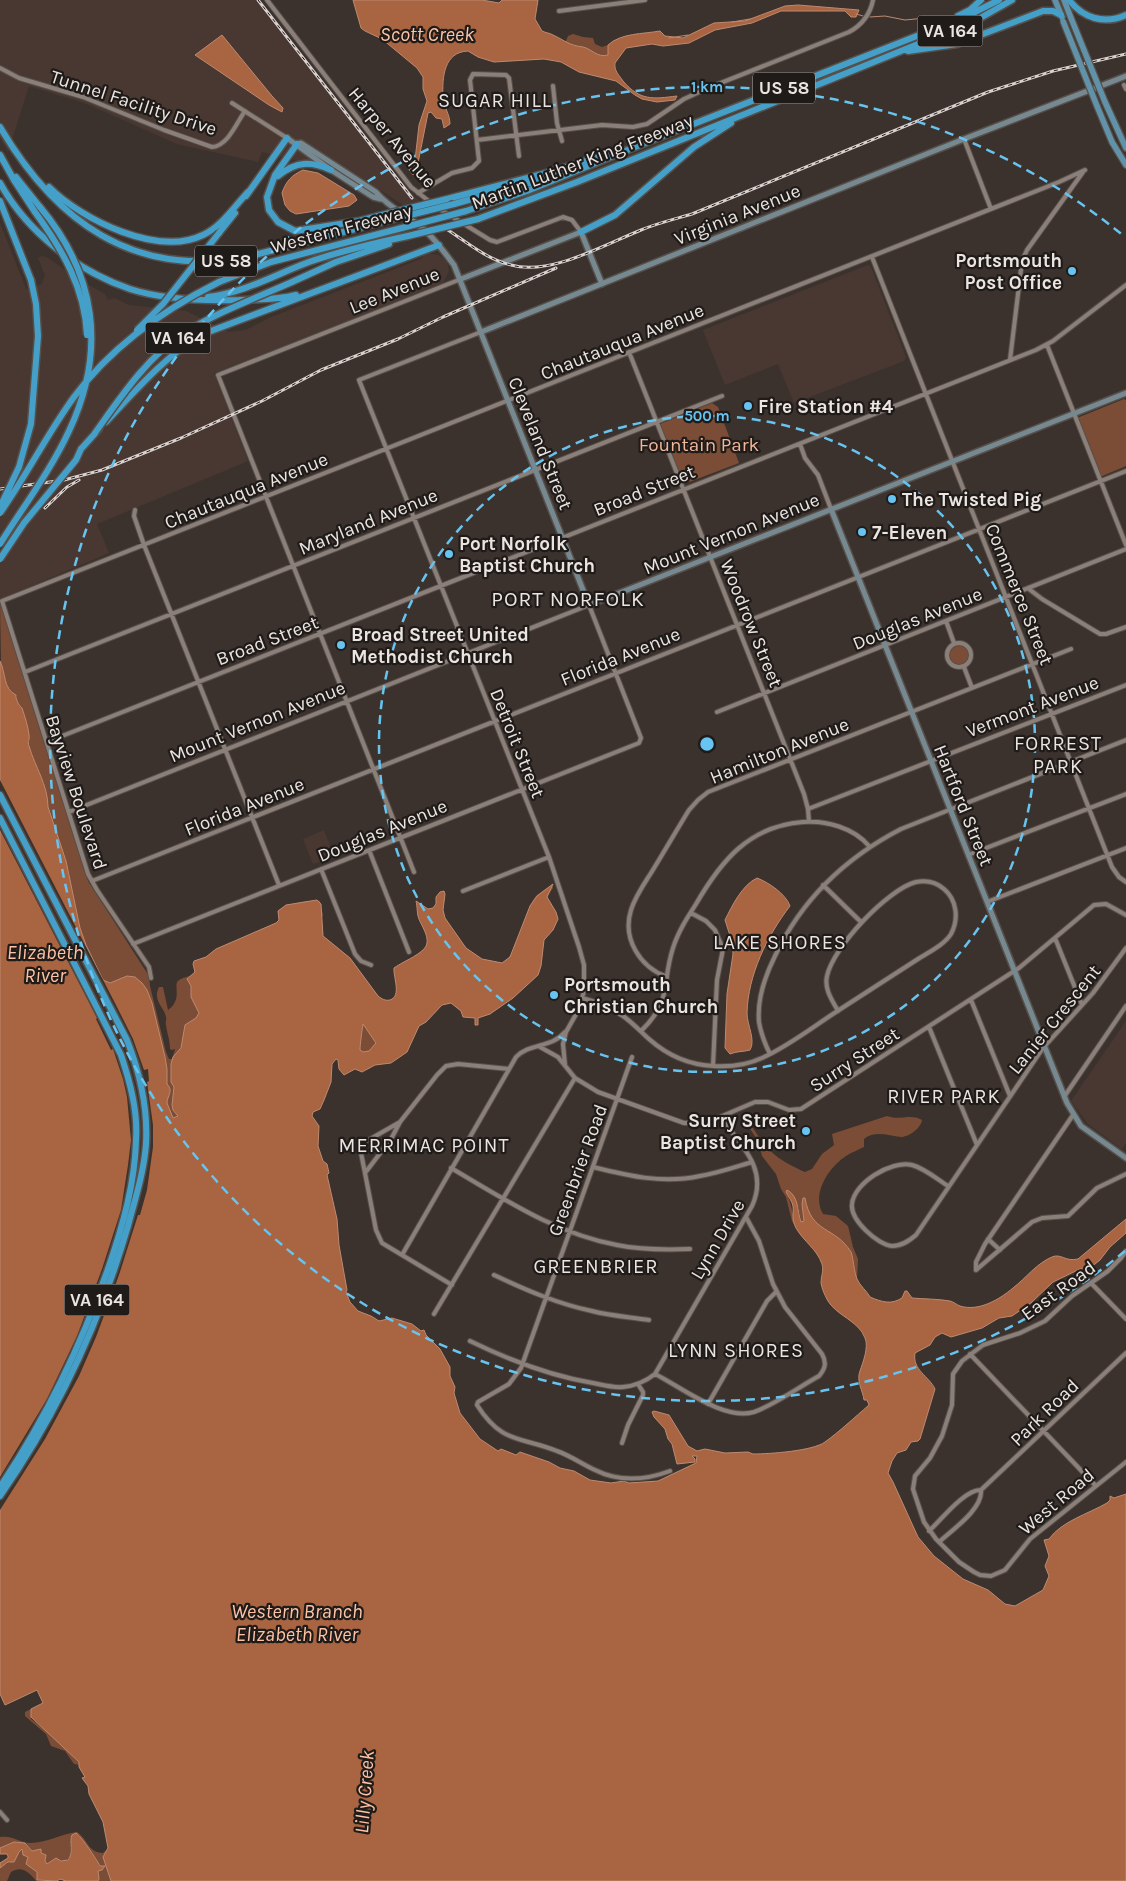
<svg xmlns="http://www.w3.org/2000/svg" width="1126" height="1881" font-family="Karla,sans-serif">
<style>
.built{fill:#493831}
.green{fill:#7c4d36}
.water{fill:#a96441;stroke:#bd8a71;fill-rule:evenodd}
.pier{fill:#3c322d}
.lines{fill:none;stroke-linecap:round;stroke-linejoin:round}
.stream{stroke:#bd8a71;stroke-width:1}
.street-casing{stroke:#574f4a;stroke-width:6}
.secondary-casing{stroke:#574f4a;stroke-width:8}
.primary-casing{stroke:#574f4a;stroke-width:8}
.highway-casing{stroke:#574f4a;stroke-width:9}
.street{stroke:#8b7f79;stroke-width:4}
.secondary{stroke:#768991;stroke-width:5}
.primary{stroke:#6093a9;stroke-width:5.5}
.highway{stroke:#44a0c9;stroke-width:6}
.rail-casing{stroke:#d9d1ce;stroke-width:3}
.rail{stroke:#1f1b19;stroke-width:1;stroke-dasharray:4;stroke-linecap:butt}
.primary-bridge-casing{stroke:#574f4a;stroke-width:8;stroke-linecap:butt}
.highway-bridge-casing{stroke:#574f4a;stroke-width:9;stroke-linecap:butt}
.primary-bridge{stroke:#6093a9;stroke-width:5.5}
.highway-bridge{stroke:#44a0c9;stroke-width:6}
.ring{fill:none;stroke:#67c4f0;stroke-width:2.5;stroke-dasharray:9 6}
.poi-dot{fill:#67c4f0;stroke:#1f1b19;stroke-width:2}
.labels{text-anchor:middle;stroke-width:4.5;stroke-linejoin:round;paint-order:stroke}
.shield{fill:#1f1b19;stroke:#aea8a5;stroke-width:1}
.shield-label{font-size:18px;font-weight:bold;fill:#ebe4e1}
.street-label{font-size:19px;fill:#ebe4e1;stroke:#1f1b19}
.poi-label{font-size:19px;font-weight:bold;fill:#ebe4e1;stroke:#1f1b19;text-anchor:start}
.park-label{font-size:19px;fill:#f2b79b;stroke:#1f1b19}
.water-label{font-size:20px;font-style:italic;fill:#fec3a6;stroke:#1f1b19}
.neighbourhood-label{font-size:20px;letter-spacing:1px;fill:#ebe4e1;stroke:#1f1b19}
.quarter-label{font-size:21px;letter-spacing:1px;fill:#ebe4e1;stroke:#1f1b19}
.centre{fill:#67c4f0;stroke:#1f1b19;stroke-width:2.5}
.ring-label{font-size:15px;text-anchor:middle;font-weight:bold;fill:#67c4f0;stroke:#1f1b19;stroke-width:4.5;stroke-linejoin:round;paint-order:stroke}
</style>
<rect width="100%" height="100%" fill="#3c322d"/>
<path class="built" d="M0,0H260L401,181L416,198L427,206L412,211L359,176L262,152L258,162L177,144L87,104L29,86L8,152L0,138Z
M0,223L26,289L42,284L45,275L38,258L42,256L48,258L78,279L105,294L108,300L114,298L129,305L186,311L229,332L246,330L269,318L421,259L425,254L428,253L438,255L443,258L447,262L449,271L443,283L214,373L248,461L97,524L109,553L0,599Z
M868,265L871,267L906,357L904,361L794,403L778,364L725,385L703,330Z
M324,830L334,856L313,864L303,839Z
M1126,1021V1143L1122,1149L1088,1124L1071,1101Z"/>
<path class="green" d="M573,34L583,37L593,38L595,44L602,47L608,45V55H598L585,48L565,43L568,36Z
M1124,399L1126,400V466L1100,477L1077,418Z
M712,403L718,407L739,463L684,484L660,424Z
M0,602L88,881L149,976L150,986L166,1052L169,1059H172L175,1049L172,1050L170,1049C170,1040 167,1033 166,1025C165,1022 167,1020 166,1017C165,1008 152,1001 159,987H163L168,1010C183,999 173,985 178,981C182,977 189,977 194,974V961L206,957L216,949L276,923L279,920L278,911C285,904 311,899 320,901L323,915L321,920L323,926V936L350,958L378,996C382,999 385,1001 390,1000C402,996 393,977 394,968C404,961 416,957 424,949C433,939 420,925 418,916C417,911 417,904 416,901L428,909L433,908L436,904V897L440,892L444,891L445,894L443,910L445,918L466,948L482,959L502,963C522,951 522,913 536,896C539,893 549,887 552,884L553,888L547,897L556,912L558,919L553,930L544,940L541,966L538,975L513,998L490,1014L478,1018V1025H475V1018L463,1017L461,1011L451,1003L442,1005L426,1022L419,1026L407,1052L393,1001L189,1086L174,1129L113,1014L0,735V661L1,662Z
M949 655a10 10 0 1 1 20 0a10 10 0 1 1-20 0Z
M359,1008L383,1046L358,1059Z
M887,1116C901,1121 910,1113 922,1120C921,1128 909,1137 901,1137C889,1136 875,1130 864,1139V1147C858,1150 852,1152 846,1156C829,1167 811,1194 823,1214L836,1216L848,1226L853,1247L858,1259L857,1280C855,1274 852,1255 851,1253C843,1237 823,1234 813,1220C808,1213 807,1206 805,1198H803L802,1204L804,1221L801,1222L798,1206L786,1192C794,1208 792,1221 801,1236L792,1221L786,1197L781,1189L776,1174L762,1156L758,1141L745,1121L747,1119C767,1150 772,1157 805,1172L812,1169L822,1154L834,1145L832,1134Z
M31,1709V1719L47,1731L79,1762L80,1765L74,1764L65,1751L51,1746L46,1734L25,1716V1712Z
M77,1832C87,1838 88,1853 103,1853L106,1850L104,1857L111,1881H98L99,1878L98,1871L105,1867L100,1866C94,1855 86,1847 79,1835L71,1837L70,1857L65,1861L54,1859L47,1864L45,1862L46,1855L32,1851L26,1843L14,1842L0,1848V1837C13,1835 20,1843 30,1843C47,1843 61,1834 77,1832Z
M21,1849L23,1854L28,1857L26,1864L37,1872V1880L40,1881H36C30,1873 22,1865 11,1872L7,1881H0V1868L14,1859Z"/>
<path class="water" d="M353,0H482L499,3L502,0H538L535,19L542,31C546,33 550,33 553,35C566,41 568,45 583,47C592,49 597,58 608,55V45C621,33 643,34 660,31L665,36L683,38L714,23L745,21L785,6L798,5L859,10L856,17H851L845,11H781L752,23L715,30L689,43L663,46L652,44L626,48L615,63C614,71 619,75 623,81C640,101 653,99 677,96L675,100L657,102L642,99L635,95L616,81L579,72L561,62L544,59L494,62L478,57L468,51C444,52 442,77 443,97C443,106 450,114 450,124L444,128L442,119L436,118L431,112L428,113L417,168L413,175L408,168L414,169L419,125L427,101L423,89V77L417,68L382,39L365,31L361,28Z
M222,35L272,96L283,108L282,112L269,105L195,55Z
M303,170L318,173L354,195L357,200L349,206L296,214L290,211L285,205L282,193C286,181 292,175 303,170Z
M0,661C6,673 3,689 16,695C15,698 19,706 22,708C25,717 28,726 29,735C30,740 27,741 29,746C35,767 48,785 48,807L66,861L80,928L86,945L103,980L110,983L127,976L135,977L142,983L147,990L152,1003L165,1057L167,1069V1084C174,1091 167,1096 167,1103L173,1118L178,1116L173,1110L172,1105L174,1087L171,1082V1064L173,1057L181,1048L185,1025L196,1018L199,1013L191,997V986L187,979L195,972L193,964L194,961L206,957L216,949L276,923L279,920L278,911L286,905L317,900L321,904L323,936L350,958L378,996C382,999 385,1001 390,1000C402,996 393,977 394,968C404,961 416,957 424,949C433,939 420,925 418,916C417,911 417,904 416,901L428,909L433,908L436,904V897L440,892L444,891L445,894L443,910L445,918L466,948L482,959L502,963L510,957L530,906L537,896L553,884L547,897L556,912L558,919L553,930L544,940L541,966L538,975L513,998L490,1014L478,1018V1025H475V1018L463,1017L461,1011L451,1003L442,1005L426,1022L419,1026L407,1052L391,1063L375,1065L362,1072L355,1069L344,1075L339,1069L338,1060L336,1059L332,1064L331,1082L324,1100L320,1109L313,1112L312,1116L319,1126L318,1146L323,1161L327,1164L329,1173L327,1175L337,1219L339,1245L347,1290L346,1292L350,1302L358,1311L371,1316L379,1321L392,1318L412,1324L421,1331L424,1330L426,1335L440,1349L450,1367V1376L455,1387L454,1393L460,1413L480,1439L498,1451L501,1449L516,1455L520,1452L549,1462L560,1468L574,1471L590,1480L611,1483L624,1481L629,1483L658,1481L696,1463L697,1456H692L695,1459V1462L677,1464L672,1444L668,1439L665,1429L654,1417L652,1412L654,1411L669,1415L688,1446L697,1451L705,1449L725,1453L748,1452L753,1454C769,1454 813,1451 825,1442C839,1432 855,1417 869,1405L867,1400H864C863,1391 856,1381 860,1371C863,1362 869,1347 865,1338C859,1321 837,1316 828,1301C825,1296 822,1289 821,1283C821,1276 824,1271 822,1264C817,1249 804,1242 796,1228C791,1218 794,1214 793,1206C792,1201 788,1196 786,1192L787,1190C799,1196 797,1211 801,1222L804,1221L802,1204L803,1198H805C811,1234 835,1226 851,1252C853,1256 854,1272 857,1279C860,1286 867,1291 870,1297C882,1302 891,1305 902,1298L905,1291H907L912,1298C924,1299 939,1299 950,1301C954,1302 957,1305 960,1306C979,1312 1000,1299 1013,1288C1026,1278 1037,1263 1052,1257C1061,1253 1065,1262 1078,1259L1126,1219V1233L1110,1247L1100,1260L1090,1268L1080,1269L1053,1282L1031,1303L1012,1316L999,1318L982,1328L951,1337L942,1333L935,1337L930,1345L915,1353C912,1370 929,1376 935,1389L920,1439L918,1441L911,1442L906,1450L897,1453L892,1461L888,1473L893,1482L918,1537L934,1556L963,1579L988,1590L1005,1604L1015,1606L1043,1590L1049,1576L1045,1566L1049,1556L1044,1540L1049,1539C1062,1521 1088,1514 1107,1503L1110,1500V1496L1114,1498L1126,1494V1881H111L103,1857L108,1848L103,1822L89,1794L88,1786L82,1778L85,1777L79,1767V1762L31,1717V1709L43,1703L37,1690L5,1705L0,1694ZM363,1024L376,1043L369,1051L363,1052L360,1050C360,1045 362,1030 363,1024Z
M757,878C768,882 786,894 790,906C767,936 748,975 747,1013C747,1025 756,1040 750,1050C743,1052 737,1051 730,1054L725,1048L727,994L733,954L732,942L725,920C732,906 742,885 757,878Z
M76,1833C81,1836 97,1860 100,1866H105L102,1870L98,1871L99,1879L98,1881H66L60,1879L57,1881L37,1880V1872L26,1864L28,1857L23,1855L22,1849L19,1852L14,1862H8L0,1868V1863L8,1858V1856L7,1854H0V1848L14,1842L25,1843L32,1851L41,1849V1853L46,1855L45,1861L47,1864L56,1858L61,1861L68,1860C74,1853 69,1842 72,1835Z"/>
<path class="pier" d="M0,780L117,1007L133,1039L144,1070L148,1069L149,1081L147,1082L153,1125V1147L147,1190L140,1215H138L119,1275L96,1337L79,1376L45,1439L0,1510V1477L47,1399L77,1336L102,1269L121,1210L128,1165L131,1140L127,1097L123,1079L113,1049L111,1050L96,1019L97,1018L0,830Z"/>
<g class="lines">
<path class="stream" d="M856,14L863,16
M870,17L885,16L905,20L936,17
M732,22L750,19
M669,38L688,35"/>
<defs>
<path id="street" d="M267,0L411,187L430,202
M559,11L645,0
M0,68L19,78L83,97L164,130L212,147C228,146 237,122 245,111
M1124,85L1126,89
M553,86L557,123L562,141
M232,103L287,138
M964,139L991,209
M477,140L602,125L633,127L647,124L684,99L708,88L849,32C862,25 870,15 873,0
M418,193L452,173L472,168L479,161L470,80L473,74L506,75L509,78L519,156
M438,208L490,240L497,242L563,217L572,220L581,232
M872,257L1112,867L1119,877L1126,882
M481,332L359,380L549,857L579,947L584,965V991L579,1009L566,1032L563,1044L565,1065
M1047,345L1126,545
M629,352L804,794L808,809L809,822
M1010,360L1022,261L1027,250L1083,172
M800,444L805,458L818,475L831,509
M135,510L134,516L144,545L279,885
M1029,589L1042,599L1100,634H1106L1126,627
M946,621L954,643
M947 655a12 12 0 1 1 24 0a12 12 0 1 1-24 0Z
M964,667L972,688
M25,672L722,396
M717,712L1126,549
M47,742L1036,350L1053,341L1126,285
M808,809L1126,685
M69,812L589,605L641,738L639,743L133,944
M369,850L409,952
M968,855L1126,794
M321,869L355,954L361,961L371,965
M414,872L218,375L461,279
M92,881L1126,471
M823,885L861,922
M463,891L549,857
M987,902L1126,848
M691,913L706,921L715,930L723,949L717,980L713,1066
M1055,938L1082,1005
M667,977C640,967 622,939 631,910C635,897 644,884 651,873C664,852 676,831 689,810L698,800L708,792L1071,649
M151,978L149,967L97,890L88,874L2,601L1059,182L1085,170
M582,998C597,1002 611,1008 623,1016C633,1023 640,1031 649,1039C667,1055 689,1065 714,1066C730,1067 747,1065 762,1058C789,1046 814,1026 839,1010C865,993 892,976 918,959C929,952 944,945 951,934C959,919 957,900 944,889C936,882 926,880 916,882C888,889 833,947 827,976C824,989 832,1000 838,1011
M971,1000L1010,1096
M929,1027L977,1145
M641,1031C673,1000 661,985 673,948C678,932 687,918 696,904C721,861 749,826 803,822C826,820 854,828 869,846
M540,1047L558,1057L575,1078L598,1092L684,1123H706L755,1102H768L789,1110L801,1109L1019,968L1094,905L1106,904L1126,915
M770,1054C765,1044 761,1034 759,1022C757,999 765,976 775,956C802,899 845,858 901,829L1126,740
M632,1057L521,1368L509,1384L478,1402L477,1405C502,1444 519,1436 557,1451C571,1456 582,1464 595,1470C619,1482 646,1480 670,1471
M1064,1097L1126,1006
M593,1167C629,1176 663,1184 700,1176C718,1173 735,1167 752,1162
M451,1168C504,1199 556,1234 617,1245C641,1250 665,1250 690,1249
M365,1173L361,1153L365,1142L400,1122
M948,1186C937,1179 924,1168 912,1165C891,1160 854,1183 852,1204C850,1220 878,1245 892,1246C902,1246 909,1241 916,1235L1043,1048L1093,993L1126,948
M988,1239L1000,1250
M1126,1251L1121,1258L1108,1271L1072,1296L1045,1321L1020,1333L983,1345L962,1361L953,1374L952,1405L942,1436L930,1458L915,1476L913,1489L924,1522L936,1539L959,1562L974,1572L980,1575L991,1576L1005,1570L1030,1539L1126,1462
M402,1255L516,1057C529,1043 552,1048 565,1032
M976,1270L1032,1222L1042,1218L1068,1216L1097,1188L1126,1174
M976,1270V1262L985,1244L1073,1115
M494,1275C526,1290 558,1304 592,1311C611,1316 630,1317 649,1320
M1091,1283L1126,1319
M452,1285L382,1243L376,1230L365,1173L391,1139L400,1122L437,1075L446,1066L458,1064L509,1069
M434,1314L575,1078
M470,1341C509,1360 550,1376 593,1383C603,1385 613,1388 623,1387C635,1386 646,1381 655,1374L752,1206C769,1169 741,1145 720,1117
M970,1354L1095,1485
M655,1374C681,1387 724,1421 754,1412C774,1405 799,1387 819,1376C825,1369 827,1363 822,1354L785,1307L773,1284L759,1241L746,1217
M708,1404L767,1301L776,1292
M622,1443L628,1425L643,1395V1392L638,1384
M929,1531C941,1520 965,1489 981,1490L1126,1353
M939,1542C952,1530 983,1509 981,1490
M0,1812L7,1820"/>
<path id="secondary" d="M287,138L331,170L373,197L381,199
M297,144L301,143L376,192C388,207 406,215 420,226C434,237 444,252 454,265L589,605L1126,393
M461,279L581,232L602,284
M481,332L964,139L1126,76
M831,509L1067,1103L1081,1126L1126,1158"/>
<path id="primary" d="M1055,0L1062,17
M1064,0L1071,18
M1105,102L1126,148
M1097,106L1112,142L1126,165"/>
<path id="highway" d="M1069,0C1083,18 1104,25 1126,15
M958,16L970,10L981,0
M908,51L957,44L1043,11H1053L1061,15
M0,127C56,222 133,278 247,257L386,221
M297,144L275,175L267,197L269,210L278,222L295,231L359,221L378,216
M0,155L14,180L35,212
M278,176C296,161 311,161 331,170
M16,177L40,207
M0,183C27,232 77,271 130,289C164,300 204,301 239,300C258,299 278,300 296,295
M49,187C82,220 158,257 203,235C222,226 234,207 248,192
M246,196L287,138
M447,199L550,172L614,152
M0,201L31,280
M454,204L555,176
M466,211L527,191L635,147L965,17L999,0
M478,219L577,182L975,21L1012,0
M581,232L615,215L694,147L731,123
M219,233L235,213
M219,282L271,262L398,229
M292,282L336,262L389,244
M208,297C246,292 274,275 309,262C341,251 375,243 408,236
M106,422C136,390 165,356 203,334L439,245
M81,449L99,429
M0,795L127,1040C140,1073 148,1108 146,1144C144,1172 135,1199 128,1226C100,1322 57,1414 0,1496
M0,818L121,1055C130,1082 138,1111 136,1140C135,1183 123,1225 109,1266C82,1344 46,1418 0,1487"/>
</defs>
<use href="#street" class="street-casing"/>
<use href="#secondary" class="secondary-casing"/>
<use href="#primary" class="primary-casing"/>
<use href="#highway" class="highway-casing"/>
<use href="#street" class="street"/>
<use href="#secondary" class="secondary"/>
<use href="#primary" class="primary"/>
<use href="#highway" class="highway"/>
<defs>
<path id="rail" d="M258,0L412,198
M445,228C465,241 486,259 511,265C550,276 604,245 641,230C658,223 675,219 692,214L988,92L1053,71L1126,54
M0,489L64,480L102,470L181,438L262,401L321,370L398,339L443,317L556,268
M45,508L67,487L79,480"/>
</defs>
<use href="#rail" class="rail-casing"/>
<use href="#rail" class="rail"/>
<defs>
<path id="primary-bridge" d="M1071,18L1105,102
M1063,21L1097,106"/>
<path id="highway-bridge" d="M35,212C62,249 85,288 87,335
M378,216L447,199
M386,221L454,204
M398,229L466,211
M408,236L478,219
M137,330L163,304L219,233
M95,433C120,398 147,357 184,333C217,312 256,298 292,282
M1,505L19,467L31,424L38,336L36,304L31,280
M0,513C27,475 47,434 74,397C111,347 163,310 219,282
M0,544C23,507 51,470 69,431C107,350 96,274 40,207
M0,559L24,523L76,460L81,449"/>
</defs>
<use href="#primary-bridge" class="primary-bridge-casing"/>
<use href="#highway-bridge" class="highway-bridge-casing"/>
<use href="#primary-bridge" class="primary-bridge"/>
<use href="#highway-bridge" class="highway-bridge"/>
</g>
<g class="ring">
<circle cx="707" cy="744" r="328"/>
<path d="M1125 1251A657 657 0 1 1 1125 237"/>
</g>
<g class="poi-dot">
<circle cx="1072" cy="271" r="5"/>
<circle cx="748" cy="406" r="5"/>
<circle cx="892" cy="499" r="5"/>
<circle cx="862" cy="532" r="5"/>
<circle cx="449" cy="554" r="5"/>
<circle cx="341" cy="645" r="5"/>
<circle cx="554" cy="995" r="5"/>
<circle cx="806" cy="1131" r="5"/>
</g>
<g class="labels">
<g class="shield">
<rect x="917.5" y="15.5" width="65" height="31" rx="4"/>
<rect x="753" y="72.5" width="62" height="31" rx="4"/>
<rect x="195" y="245.5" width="62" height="31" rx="4"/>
<rect x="145.5" y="322.5" width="65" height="31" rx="4"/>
<rect x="64.5" y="1284.5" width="65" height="31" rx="4"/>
</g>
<g class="shield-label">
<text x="950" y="37">VA 164</text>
<text x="784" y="94">US 58</text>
<text x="226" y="267">US 58</text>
<text x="178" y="344">VA 164</text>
<text x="97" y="1306">VA 164</text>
</g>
<g class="street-label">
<text transform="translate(134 102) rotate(18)" y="7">Tunnel Facility Drive</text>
<text transform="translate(393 137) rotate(50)" y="7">Harper Avenue</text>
<text transform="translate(582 161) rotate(-21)" y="7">Martin Luther King Freeway</text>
<text transform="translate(737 214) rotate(-22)" y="7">Virginia Avenue</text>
<text transform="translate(341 228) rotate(-15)" y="7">Western Freeway</text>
<text transform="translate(394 290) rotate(-22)" y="7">Lee Avenue</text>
<text transform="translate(622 341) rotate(-22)" y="7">Chautauqua Avenue</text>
<text transform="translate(541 443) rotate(68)" y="7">Cleveland Street</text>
<text transform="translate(246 490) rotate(-22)" y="7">Chautauqua Avenue</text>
<text transform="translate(644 490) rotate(-22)" y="7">Broad Street</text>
<text transform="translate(368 521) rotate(-22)" y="7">Maryland Avenue</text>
<text transform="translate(731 533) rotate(-22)" y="7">Mount Vernon Avenue</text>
<text transform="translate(1020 594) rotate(68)" y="7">Commerce Street</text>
<text transform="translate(917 618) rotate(-22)" y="7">Douglas Avenue</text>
<text transform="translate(752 623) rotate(68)" y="7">Woodrow Street</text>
<text transform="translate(267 640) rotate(-21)" y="7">Broad Street</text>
<text transform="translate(620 656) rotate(-22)" y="7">Florida Avenue</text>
<text transform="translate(1032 706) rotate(-21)" y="7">Vermont Avenue</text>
<text transform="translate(257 721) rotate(-22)" y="7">Mount Vernon Avenue</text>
<text transform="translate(518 743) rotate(68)" y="7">Detroit Street</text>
<text transform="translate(779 750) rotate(-22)" y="7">Hamilton Avenue</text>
<text transform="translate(77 792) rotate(72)" y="7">Bayview Boulevard</text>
<text transform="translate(964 805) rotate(68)" y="7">Hartford Street</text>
<text transform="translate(244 806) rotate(-22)" y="7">Florida Avenue</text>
<text transform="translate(382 830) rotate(-22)" y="7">Douglas Avenue</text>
<text transform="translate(1054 1019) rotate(-51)" y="7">Lanier Crescent</text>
<text transform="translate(854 1059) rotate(-33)" y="7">Surry Street</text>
<text transform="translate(577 1170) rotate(-70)" y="7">Greenbrier Road</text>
<text transform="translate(717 1239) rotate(-60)" y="7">Lynn Drive</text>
<text transform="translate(1058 1290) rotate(-36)" y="7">East Road</text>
<text transform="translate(1044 1412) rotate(-44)" y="7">Park Road</text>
<text transform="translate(1056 1501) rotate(-40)" y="7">West Road</text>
</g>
<g class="poi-label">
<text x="1062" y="267" text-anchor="end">Portsmouth<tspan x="1062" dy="22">Post Office</tspan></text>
<text x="758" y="413">Fire Station #4</text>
<text x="902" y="506">The Twisted Pig</text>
<text x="872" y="539">7-Eleven</text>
<text x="459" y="550">Port Norfolk<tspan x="459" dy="22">Baptist Church</tspan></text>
<text x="351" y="641">Broad Street United<tspan x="351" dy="22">Methodist Church</tspan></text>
<text x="564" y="991">Portsmouth<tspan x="564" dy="22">Christian Church</tspan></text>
<text x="796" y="1127" text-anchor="end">Surry Street<tspan x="796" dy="22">Baptist Church</tspan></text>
</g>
<g class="park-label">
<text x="699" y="451">Fountain Park</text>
</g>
<g class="water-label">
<text x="427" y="41">Scott Creek</text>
<text x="45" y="959">Elizabeth<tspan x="45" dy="23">River</tspan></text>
<text x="297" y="1618">Western Branch<tspan x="297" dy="23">Elizabeth River</tspan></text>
<text transform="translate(364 1792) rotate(-86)" y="7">Lilly Creek</text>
</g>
<g class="neighbourhood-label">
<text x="495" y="107">SUGAR HILL</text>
<text x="1058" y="750">FORREST<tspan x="1058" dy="23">PARK</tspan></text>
<text x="780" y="949">LAKE SHORES</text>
<text x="944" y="1103">RIVER PARK</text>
<text x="424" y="1152">MERRIMAC POINT</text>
<text x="596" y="1273">GREENBRIER</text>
<text x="736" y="1357">LYNN SHORES</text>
</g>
<g class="quarter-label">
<text x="568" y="606">PORT NORFOLK</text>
</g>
</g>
<circle cx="707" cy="744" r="8" class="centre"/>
<g class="ring-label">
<text x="707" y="92">1 km</text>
<text x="707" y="421">500 m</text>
</g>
</svg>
